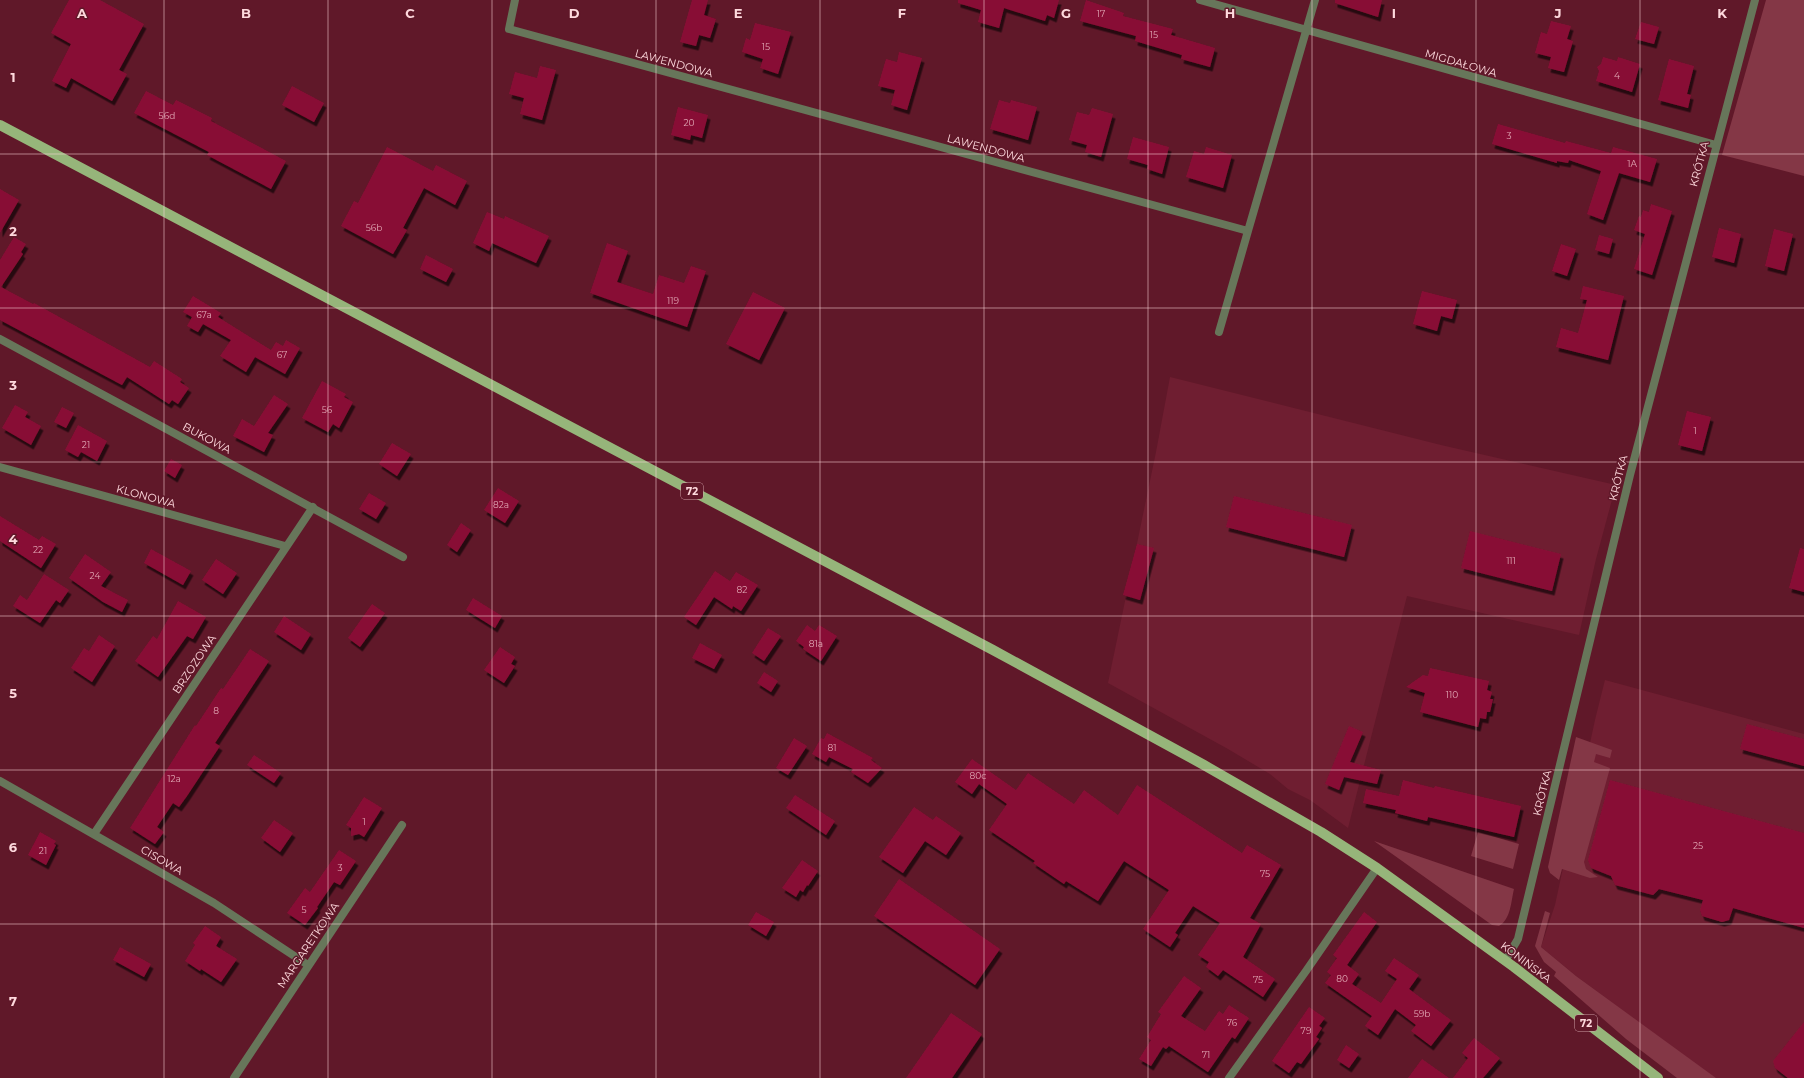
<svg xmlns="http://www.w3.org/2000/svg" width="1804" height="1078" font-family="Montserrat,sans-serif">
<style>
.built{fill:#6f1e31}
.green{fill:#843746}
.building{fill:#880d35;filter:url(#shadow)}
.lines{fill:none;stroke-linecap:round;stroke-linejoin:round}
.street{stroke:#67765a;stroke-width:8}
.primary{stroke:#96b57a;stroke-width:10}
.grid{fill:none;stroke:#fed9dd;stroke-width:1;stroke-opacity:0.55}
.labels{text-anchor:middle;stroke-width:3;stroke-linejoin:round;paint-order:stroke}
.number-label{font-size:9px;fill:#e0a6b3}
.shield{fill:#601829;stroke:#cf9fa7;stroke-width:1}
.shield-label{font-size:10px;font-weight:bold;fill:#fed9dd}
.street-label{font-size:11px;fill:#fed9dd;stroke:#601829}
.grid-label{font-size:13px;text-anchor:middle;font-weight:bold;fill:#fed9dd;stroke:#601829;stroke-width:3;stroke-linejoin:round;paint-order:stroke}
</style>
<defs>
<filter id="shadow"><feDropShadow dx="2.5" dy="4.5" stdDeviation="0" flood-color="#0009"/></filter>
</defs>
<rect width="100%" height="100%" fill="#601829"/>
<path class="built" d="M1170,377L1441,445L1616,485L1596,559L1579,635L1407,596L1348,828L1310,800L1288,789L1270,774L1228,749L1108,683L1156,452Z
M1605,680L1804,734V1078H1715L1576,976L1541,947L1555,905L1595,720Z"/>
<path class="green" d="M1766,0H1804V176L1722,155Z
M1576,737L1612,750L1610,758L1596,754L1594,762L1610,768L1584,862L1586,869L1598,877L1590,878L1562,869L1559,880L1550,873L1548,867Z
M1478,832L1519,844L1513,869L1471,856Z
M1374,841L1514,889C1511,901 1511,919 1499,926L1492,925Z
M1545,911L1550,913L1541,947L1576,976L1716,1078H1677L1626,1039L1554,976L1556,972L1544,962L1535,946Z"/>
<path class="building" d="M69,0H100L144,24L119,70L127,74L112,101L71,78L66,88L52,81L71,44L51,33Z
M692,0H708L704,15L716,19L710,38L699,35L696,46L680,42Z
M958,0H1059L1054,18L1047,15L1045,21L1004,8L999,28L978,22L981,10L958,3Z
M1086,0L1124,13L1123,16L1173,29L1171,35L1215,48L1210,67L1181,59L1182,55L1135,41L1136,36L1080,21Z
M1335,0H1382L1378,17L1335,3Z
M1551,21L1571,26L1567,39L1573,41L1564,72L1548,68L1551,57L1535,53L1541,32L1547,34Z
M1641,22L1659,27L1654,44L1635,39Z
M755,23L791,32L778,74L760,68L763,59L742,52L746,38L750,40Z
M899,52L922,58L907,110L891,105L895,90L878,86L886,59L897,62Z
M1603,57L1617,61L1618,57L1640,64L1632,92L1596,81L1599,71L1597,67L1601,64Z
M1669,59L1694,66L1687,94L1691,95L1688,108L1658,100Z
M540,66L556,70L542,120L520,114L524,98L509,94L515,72L537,78Z
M292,86L324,103L314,122L282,105Z
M146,91L173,105L176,100L212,118L211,121L286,161L271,189L207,155L209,152L134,113Z
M999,100L1010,103L1011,100L1037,107L1028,140L990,129Z
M678,107L708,115L702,138L691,135L690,140L671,135Z
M1092,108L1113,114L1101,157L1085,152L1087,145L1069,140L1077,112L1089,115Z
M1498,124L1565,143L1566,141L1611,153L1613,147L1657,159L1650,182L1619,173L1603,220L1587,214L1601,171L1569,160L1568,163L1557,161V163L1492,144Z
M1133,137L1169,147L1162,174L1147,169L1148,165L1127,159Z
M387,147L433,171L436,165L467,181L455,205L424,188L403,228L407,230L393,254L341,226L354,201L358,203Z
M1206,147L1232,155L1223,188L1186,177L1194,151L1204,154Z
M0,189L19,200L0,233Z
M1651,204L1672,211L1652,275L1634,269L1645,234L1634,230L1639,216L1641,217L1643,210L1649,212Z
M487,212L504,219L505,216L549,236L536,263L492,243L489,251L473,243Z
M1719,228L1741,234L1734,263L1712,257Z
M1774,229L1793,234L1784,271L1765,266Z
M1599,235L1613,239L1609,254L1595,250Z
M14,237L26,244L21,252L23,254L1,287L33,304L34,303L150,367L154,361L182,379L180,382L189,388L178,404L172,400L169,404L127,377L122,385L0,320V260Z
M607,243L628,251L617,282L653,294L659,275L684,283L691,266L706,271L687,327L590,293Z
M1561,244L1576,249L1567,276L1552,271Z
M426,255L453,269L446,282L420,269Z
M1583,286L1624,296L1608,360L1556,347L1561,328L1578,333L1587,300L1580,299Z
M1422,291L1457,300L1452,319L1441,316L1437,331L1413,324Z
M753,292L785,308L759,360L726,344Z
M193,296L221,313L218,317L271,350L276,342L283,346L286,340L300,348L285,374L255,357L246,372L220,356L231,340L203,324L198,332L187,326L192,317L183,312Z
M322,381L346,394L344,397L353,402L339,428L333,424L328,432L302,418Z
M274,395L288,404L268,433L273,435L264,452L233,436L242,419L254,426Z
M15,405L28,412L25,417L41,426L31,445L2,428Z
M62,407L74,413L66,428L54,422Z
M1687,411L1711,417L1702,451L1678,445Z
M78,425L107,441L97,461L81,452L78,457L65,450Z
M392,443L411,454L397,476L379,464Z
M171,459L182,465L175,478L164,471Z
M498,488L519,501L505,523L484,510Z
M369,493L386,503L376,519L359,509Z
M1234,496L1352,525L1344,557L1226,527Z
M0,516L39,540L42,536L56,544L41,568L0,541Z
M461,523L471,530L457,552L447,545Z
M1470,531L1561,554L1552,591L1461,568Z
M1137,544L1154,548L1140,600L1123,595Z
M1800,548L1804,549V592L1789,588Z
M151,549L191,571L183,585L144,563Z
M85,554L111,572L101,586L128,600L122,612L103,602L69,578Z
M216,559L237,573L223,594L202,580Z
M715,571L730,581L736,572L758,585L741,611L733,606L732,609L714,597L696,625L684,617Z
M44,574L69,590L60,603L56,600L40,623L13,606L20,595L27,600Z
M473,598L502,616L495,628L466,610Z
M178,601L206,617L193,639L187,636L158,677L135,661L153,636L157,639Z
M372,604L385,613L360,647L348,638Z
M284,616L311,634L301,650L274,632Z
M807,625L815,631L819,625L837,636L821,661L803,649L804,647L796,641Z
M768,628L781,636L764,661L752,653Z
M99,635L115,646L92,682L71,668L84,648L89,651Z
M700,643L722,655L714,669L692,658Z
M500,647L515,657L511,664L515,666L504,683L484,670Z
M250,649L269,661L215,743L220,746L187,796L179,807L173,803L157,827L164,832L155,844L130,828L195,725L196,726L221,688L223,689Z
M1430,668L1489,681L1487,690L1492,692L1490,699H1493L1490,712H1487L1486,719L1480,718L1478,727L1420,712L1425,693L1406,687L1423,675L1428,676Z
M764,672L778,681L771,692L757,683Z
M1747,724L1804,739V766L1740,749Z
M1349,726L1363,732L1350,762L1381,770L1377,784L1344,777L1339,790L1325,784Z
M827,733L873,758L871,760L882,768L868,783L851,772L853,769L829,757L826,762L812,754L821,738L824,739Z
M794,738L807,746L788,775L776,768Z
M254,755L281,773L274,783L247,765Z
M972,759L1016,790L1028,773L1074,804L1084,790L1118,815L1137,785L1242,853L1247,845L1281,865L1250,918L1261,924L1243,957L1275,979L1263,997L1223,970L1218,976L1206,967L1209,962L1198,955L1220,923L1193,906L1175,933L1178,935L1170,947L1143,929L1169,890L1124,861L1098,901L1066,881L1064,884L1033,863L1035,861L989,830L1007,804L979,784L972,794L955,782Z
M1403,780L1434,788L1435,786L1521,806L1514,837L1428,817L1427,821L1395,813L1396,810L1363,803L1366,789L1399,796Z
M1610,780L1804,833V928L1733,908L1729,920L1722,922L1702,916L1700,910L1703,900L1659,889L1653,895L1615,885L1611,876L1591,868L1588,860Z
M795,795L835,821L826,835L786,808Z
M364,797L382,808L364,837L359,834L351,836V828L346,825Z
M914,807L933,820L936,816L961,833L946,855L925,841L903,873L879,857Z
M274,820L293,833L280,852L261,838Z
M40,832L56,841L54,844L56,845L46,865L28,855Z
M339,850L356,861L340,885L334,882L317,907L318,908L305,925L287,913L305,888L310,892Z
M802,860L818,871L808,886L807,885L803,892L800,890L796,897L782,888Z
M899,879L1000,949L975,985L874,916Z
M756,912L774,922L766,936L748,925Z
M1364,912L1377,922L1347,965L1359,974L1352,984L1381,1003L1397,979L1385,971L1394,958L1419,975L1409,989L1451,1020L1431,1046L1411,1031L1416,1025L1395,1009L1378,1035L1365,1026L1372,1016L1325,983L1331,975L1327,972L1337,958L1333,955Z
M205,926L221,937L216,946L237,959L221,982L201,969L200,971L185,961L195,945L193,943Z
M120,947L151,964L144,977L113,960Z
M1184,976L1201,988L1181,1016L1205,1031L1219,1011L1223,1014L1229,1005L1249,1018L1235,1039L1232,1037L1208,1072L1169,1046L1166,1049L1163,1047L1151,1066L1139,1059L1151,1040L1147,1037L1161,1014L1158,1012Z
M1309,1007L1325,1018L1319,1026L1322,1028L1316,1037L1319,1039L1301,1064L1297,1062L1289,1073L1272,1061Z
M951,1013L982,1034L952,1078H906Z
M1804,1022V1078H1788L1775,1068L1773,1061Z
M1474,1038L1500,1058L1483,1078H1453L1468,1058L1462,1053Z
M1346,1045L1359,1054L1349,1068L1337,1060Z
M1422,1059L1449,1078H1408Z"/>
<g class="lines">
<path class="street" d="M515,0L509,29L1248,231L1315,0
M1200,0L1716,145
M1219,332L1248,231
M0,339L403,557
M0,467L285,546
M0,781L214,903L308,965
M94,834L313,507
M1505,961L1518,939L1522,922L1630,475L1755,0
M234,1078L402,825
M1229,1078L1306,971L1377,868"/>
<path class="primary" d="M0,125L993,650L1204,765L1321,832L1377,868L1514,967L1658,1078"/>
</g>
<path class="grid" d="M164,0V1078M328,0V1078M492,0V1078M656,0V1078M820,0V1078M984,0V1078M1148,0V1078M1312,0V1078M1476,0V1078M1640,0V1078M0,154H1804M0,308H1804M0,462H1804M0,616H1804M0,770H1804M0,924H1804"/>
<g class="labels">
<g class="number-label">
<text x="1101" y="17">17</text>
<text x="1154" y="38">15</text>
<text x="766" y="50">15</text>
<text x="1617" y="79">4</text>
<text x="167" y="119">56d</text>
<text x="689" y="126">20</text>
<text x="1509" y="139">3</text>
<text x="1632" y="167">1A</text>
<text x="374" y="231">56b</text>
<text x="673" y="304">119</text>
<text x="204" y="318">67a</text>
<text x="282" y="358">67</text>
<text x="327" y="413">56</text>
<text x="1695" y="434">1</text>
<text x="86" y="448">21</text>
<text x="501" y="508">82a</text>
<text x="38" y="553">22</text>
<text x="1511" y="564">111</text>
<text x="95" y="579">24</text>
<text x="742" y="593">82</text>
<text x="816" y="647">81a</text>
<text x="1452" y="698">110</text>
<text x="216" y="714">8</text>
<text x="832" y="751">81</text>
<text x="978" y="779">80c</text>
<text x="174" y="782">12a</text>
<text x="364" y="825">1</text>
<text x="1698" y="849">25</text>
<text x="43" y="854">21</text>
<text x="340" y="871">3</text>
<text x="1265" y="877">75</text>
<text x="304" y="913">5</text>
<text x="1342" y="982">80</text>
<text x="1258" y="983">75</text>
<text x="1422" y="1017">59b</text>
<text x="1232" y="1026">76</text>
<text x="1306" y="1034">79</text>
<text x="1206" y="1058">71</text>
</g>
<g class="shield">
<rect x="681" y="483" width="22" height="16" rx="3"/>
<rect x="1575" y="1015" width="22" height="16" rx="3"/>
</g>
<g class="shield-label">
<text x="692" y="495">72</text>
<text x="1586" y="1027">72</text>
</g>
<g class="street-label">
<text transform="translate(674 63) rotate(15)" y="4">LAWENDOWA</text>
<text transform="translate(1461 63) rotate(16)" y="4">MIGDAŁOWA</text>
<text transform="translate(986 148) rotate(15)" y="4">LAWENDOWA</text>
<text transform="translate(1699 164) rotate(-75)" y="4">KRÓTKA</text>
<text transform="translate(207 438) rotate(28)" y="4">BUKOWA</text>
<text transform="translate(1618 478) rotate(-76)" y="4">KRÓTKA</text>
<text transform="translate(146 496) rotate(15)" y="4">KLONOWA</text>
<text transform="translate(194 664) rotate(-56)" y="4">BRZOZOWA</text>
<text transform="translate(1542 793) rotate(-76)" y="4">KRÓTKA</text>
<text transform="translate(162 860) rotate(30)" y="4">CISOWA</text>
<text transform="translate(308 945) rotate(-56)" y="4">MARGARETKOWA</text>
<text transform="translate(1526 962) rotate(37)" y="4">KONIŃSKA</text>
</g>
</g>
<g class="grid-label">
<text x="82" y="18">A</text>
<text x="246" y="18">B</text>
<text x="410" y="18">C</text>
<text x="574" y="18">D</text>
<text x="738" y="18">E</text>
<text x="902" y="18">F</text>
<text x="1066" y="18">G</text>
<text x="1230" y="18">H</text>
<text x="1394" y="18">I</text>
<text x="1558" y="18">J</text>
<text x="1722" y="18">K</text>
<text x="13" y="82">1</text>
<text x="13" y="236">2</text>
<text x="13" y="390">3</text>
<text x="13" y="544">4</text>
<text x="13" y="698">5</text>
<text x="13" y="852">6</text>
<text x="13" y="1006">7</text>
</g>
</svg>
